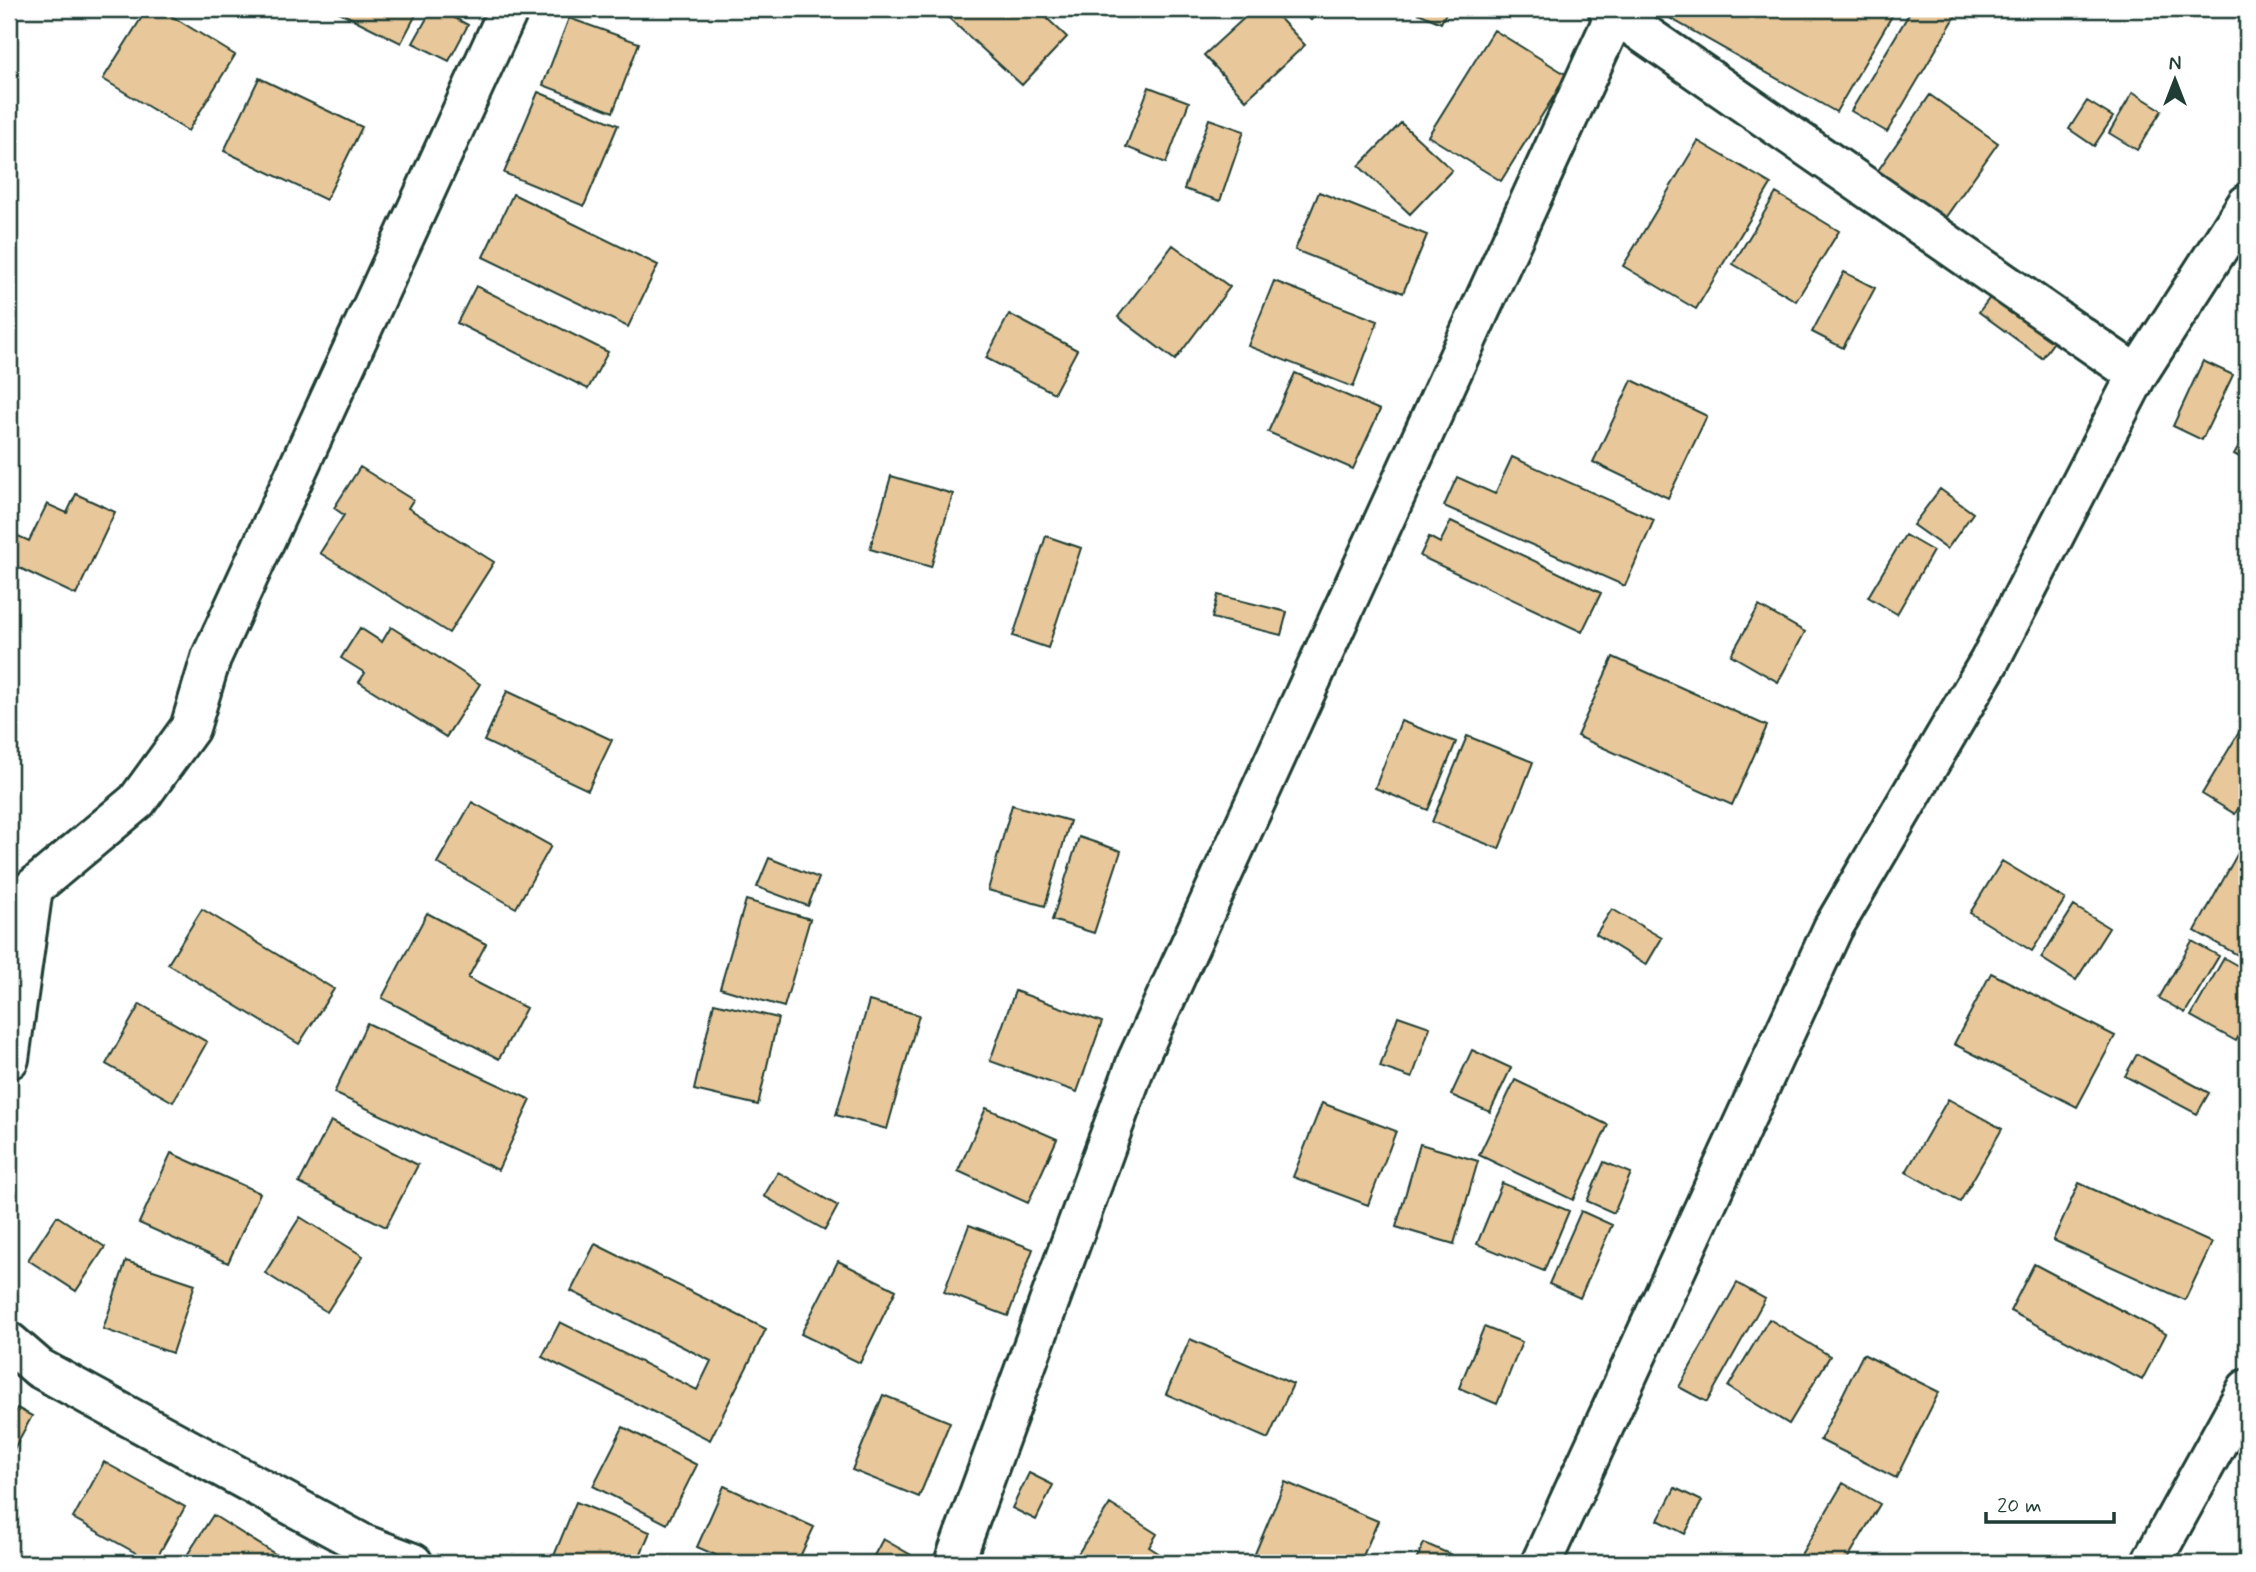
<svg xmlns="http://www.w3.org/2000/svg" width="2256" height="1572" font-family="Mynerve,sans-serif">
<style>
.building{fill:#e8c89a;stroke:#1f3d34;stroke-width:2}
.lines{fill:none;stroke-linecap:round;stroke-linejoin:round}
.street-casing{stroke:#1f3d34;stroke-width:44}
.street{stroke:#fff;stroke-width:38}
</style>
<rect width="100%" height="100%" fill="#fff"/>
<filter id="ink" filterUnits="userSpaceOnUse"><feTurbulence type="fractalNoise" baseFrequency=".0143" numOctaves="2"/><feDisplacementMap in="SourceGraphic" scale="14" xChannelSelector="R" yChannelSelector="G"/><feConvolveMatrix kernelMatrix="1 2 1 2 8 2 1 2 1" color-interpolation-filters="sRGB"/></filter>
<g filter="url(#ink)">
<path class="building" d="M147,9H160L235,55L188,131L103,79Z
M333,9H419L401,43Z
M432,9H438L468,25L449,61L413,43Z
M939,9H1037L1067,37L1022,85Z
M1254,9H1271L1305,45L1246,100L1204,55Z
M1298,9H1321L1311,20Z
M1409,9H1448L1441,23Z
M1675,9H1896L1836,112L1670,18Z
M1912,9H1960L1887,132L1851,111Z
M569,18L639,43L613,112L543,85Z
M1494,30L1567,75L1501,181L1428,136Z
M259,78L362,127L326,200L224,151Z
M1149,87L1189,102L1166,163L1126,147Z
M538,92L618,125L584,206L504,173Z
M2133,92L2162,110L2137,150L2109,133Z
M1930,95L1998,143L1945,218L1877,172Z
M2087,101L2113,117L2094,146L2069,129Z
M1209,119L1244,131L1220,201L1184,189Z
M1401,123L1452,170L1410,214L1359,166Z
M1698,141L1771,184L1696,309L1623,266Z
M1319,192L1427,235L1403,293L1295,250Z
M1776,193L1839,231L1796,301L1733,264Z
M513,194L658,265L628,327L483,257Z
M1173,245L1230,287L1175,360L1118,317Z
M1844,272L1875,288L1843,348L1812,332Z
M1274,281L1378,321L1353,387L1248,346Z
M476,286L608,352L588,389L457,323Z
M1995,291L2058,336L2042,358L1979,312Z
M1009,314L1077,350L1054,393L986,358Z
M2203,361L2233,375L2202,440L2173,426Z
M1295,373L1380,410L1353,469L1268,432Z
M1632,380L1707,416L1668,498L1593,462Z
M2247,431V461L2234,454Z
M1512,457L1654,520L1625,586L1444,506L1457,477L1495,494Z
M360,467L413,500L408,508L494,562L449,633L320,553L344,515L334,508Z
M891,476L953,494L931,567L870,549Z
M1940,489L1973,513L1947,549L1913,525Z
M76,494L115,512L76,595L9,563V545L14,534L29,541L47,504L67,513Z
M1451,521L1601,593L1582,632L1420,556L1429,537L1440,543Z
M1905,535L1933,551L1897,614L1868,597Z
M1046,536L1081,548L1048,648L1013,636Z
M1218,595L1287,612L1281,635L1212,618Z
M1759,606L1805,632L1778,682L1731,655Z
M391,627L480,684L446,737L359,682L365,673L341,658L360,628L382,642Z
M1613,657L1767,726L1732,805L1577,736Z
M507,691L612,740L588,790L484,741Z
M2247,719V793L2235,814L2202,794Z
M1401,721L1456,742L1428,810L1375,788Z
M1467,736L1533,762L1499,849L1432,822Z
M472,802L551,846L516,908L437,863Z
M1012,805L1070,821L1045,906L988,890Z
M1079,837L1121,851L1094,933L1052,920Z
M2245,840L2247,841V960L2195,931Z
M769,858L819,878L808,906L757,887Z
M2002,861L2065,899L2032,951L1970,913Z
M746,900L810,919L784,1007L720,988Z
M2074,906L2109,928L2076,980L2041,958Z
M202,909L334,989L299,1044L168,964Z
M1612,909L1662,938L1646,965L1596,934Z
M427,913L486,944L468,978L526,1008L499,1059L382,998Z
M2192,941L2219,956L2185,1013L2159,998Z
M2224,958L2247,971V1021L2236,1041L2191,1016Z
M1991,973L2115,1036L2077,1107L1954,1044Z
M1015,991L1102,1022L1077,1092L990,1061Z
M869,1001L919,1015L887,1129L836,1115Z
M714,1003L778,1018L758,1105L694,1090Z
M140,1004L207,1042L173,1102L106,1064Z
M1398,1016L1430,1027L1412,1078L1380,1067Z
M367,1023L531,1100L498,1170L334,1093Z
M1472,1050L1511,1068L1490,1112L1451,1095Z
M2137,1054L2209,1093L2197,1114L2125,1076Z
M1515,1080L1608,1125L1573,1200L1479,1155Z
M1948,1099L2002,1129L1960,1202L1906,1172Z
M1322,1103L1396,1131L1368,1205L1293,1177Z
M986,1108L1057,1139L1028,1203L958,1171Z
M331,1121L418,1165L386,1227L299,1183Z
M1420,1144L1478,1161L1454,1244L1396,1227Z
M171,1153L260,1193L228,1263L139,1223Z
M1604,1162L1631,1173L1614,1213L1587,1201Z
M778,1172L838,1206L825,1230L764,1196Z
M1502,1183L1569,1211L1544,1271L1477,1244Z
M2079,1183L2212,1243L2185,1300L2053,1240Z
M1581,1211L1612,1225L1580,1298L1549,1284Z
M57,1216L105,1247L76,1291L28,1260Z
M300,1217L363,1256L327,1312L265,1273Z
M969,1225L1033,1249L1008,1316L944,1292Z
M595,1244L766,1329L710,1440L542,1357L560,1322L697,1390L711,1361L571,1291Z
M126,1261L195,1284L172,1353L103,1329Z
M838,1261L896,1290L860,1363L801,1334Z
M2034,1264L2166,1334L2142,1380L2010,1311Z
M1737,1283L1765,1299L1707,1402L1679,1387Z
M1769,1319L1830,1356L1789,1424L1728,1387Z
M1484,1327L1522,1342L1497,1404L1459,1388Z
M1190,1339L1293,1384L1268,1439L1166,1394Z
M1863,1354L1939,1392L1896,1478L1820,1440Z
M883,1395L950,1422L919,1497L852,1470Z
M17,1408L32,1416L9,1458V1423Z
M623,1427L697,1465L667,1524L593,1486Z
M104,1462L185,1507L154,1563L73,1518Z
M1029,1473L1053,1485L1036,1520L1012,1508Z
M1285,1482L1378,1521L1360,1563H1270L1254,1556Z
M1843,1483L1880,1504L1845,1563H1796Z
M724,1486L814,1527L797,1563H734L697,1547Z
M1675,1488L1702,1501L1685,1534L1658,1520Z
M576,1502L650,1532L637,1563H551Z
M1110,1504L1157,1534L1149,1547L1171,1561L1170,1563H1072Z
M213,1515L283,1559L280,1563H182Z
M883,1539L911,1555L907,1563H870Z
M1424,1543L1452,1555L1449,1563H1415Z"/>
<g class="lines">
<defs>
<path id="street" d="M1608,9L2137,375
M9,1059L33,888L137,801L190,728L211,658L509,9
M9,1342L39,1368L363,1544L413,1563
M954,1563L1137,1061L1615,15
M1541,1563L1833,928L1989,662L2137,375L2247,204
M2151,1563L2247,1389"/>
</defs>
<use href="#street" class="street-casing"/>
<use href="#street" class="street"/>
</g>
</g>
<rect width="2256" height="1572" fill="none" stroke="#fff" stroke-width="35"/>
<rect x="18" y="18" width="2221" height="1537" fill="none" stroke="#1f3d34" stroke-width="2.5" filter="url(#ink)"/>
<g transform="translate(2175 80)" stroke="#ffffff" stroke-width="5" paint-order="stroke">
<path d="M0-5L12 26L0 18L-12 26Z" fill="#1f3d34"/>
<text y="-10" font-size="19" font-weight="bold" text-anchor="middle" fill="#1f3d34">N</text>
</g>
<path d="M1986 1512v10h128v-10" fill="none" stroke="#1f3d34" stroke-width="3.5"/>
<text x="1997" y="1512" font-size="21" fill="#1f3d34" stroke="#ffffff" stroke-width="5" paint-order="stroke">20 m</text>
</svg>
